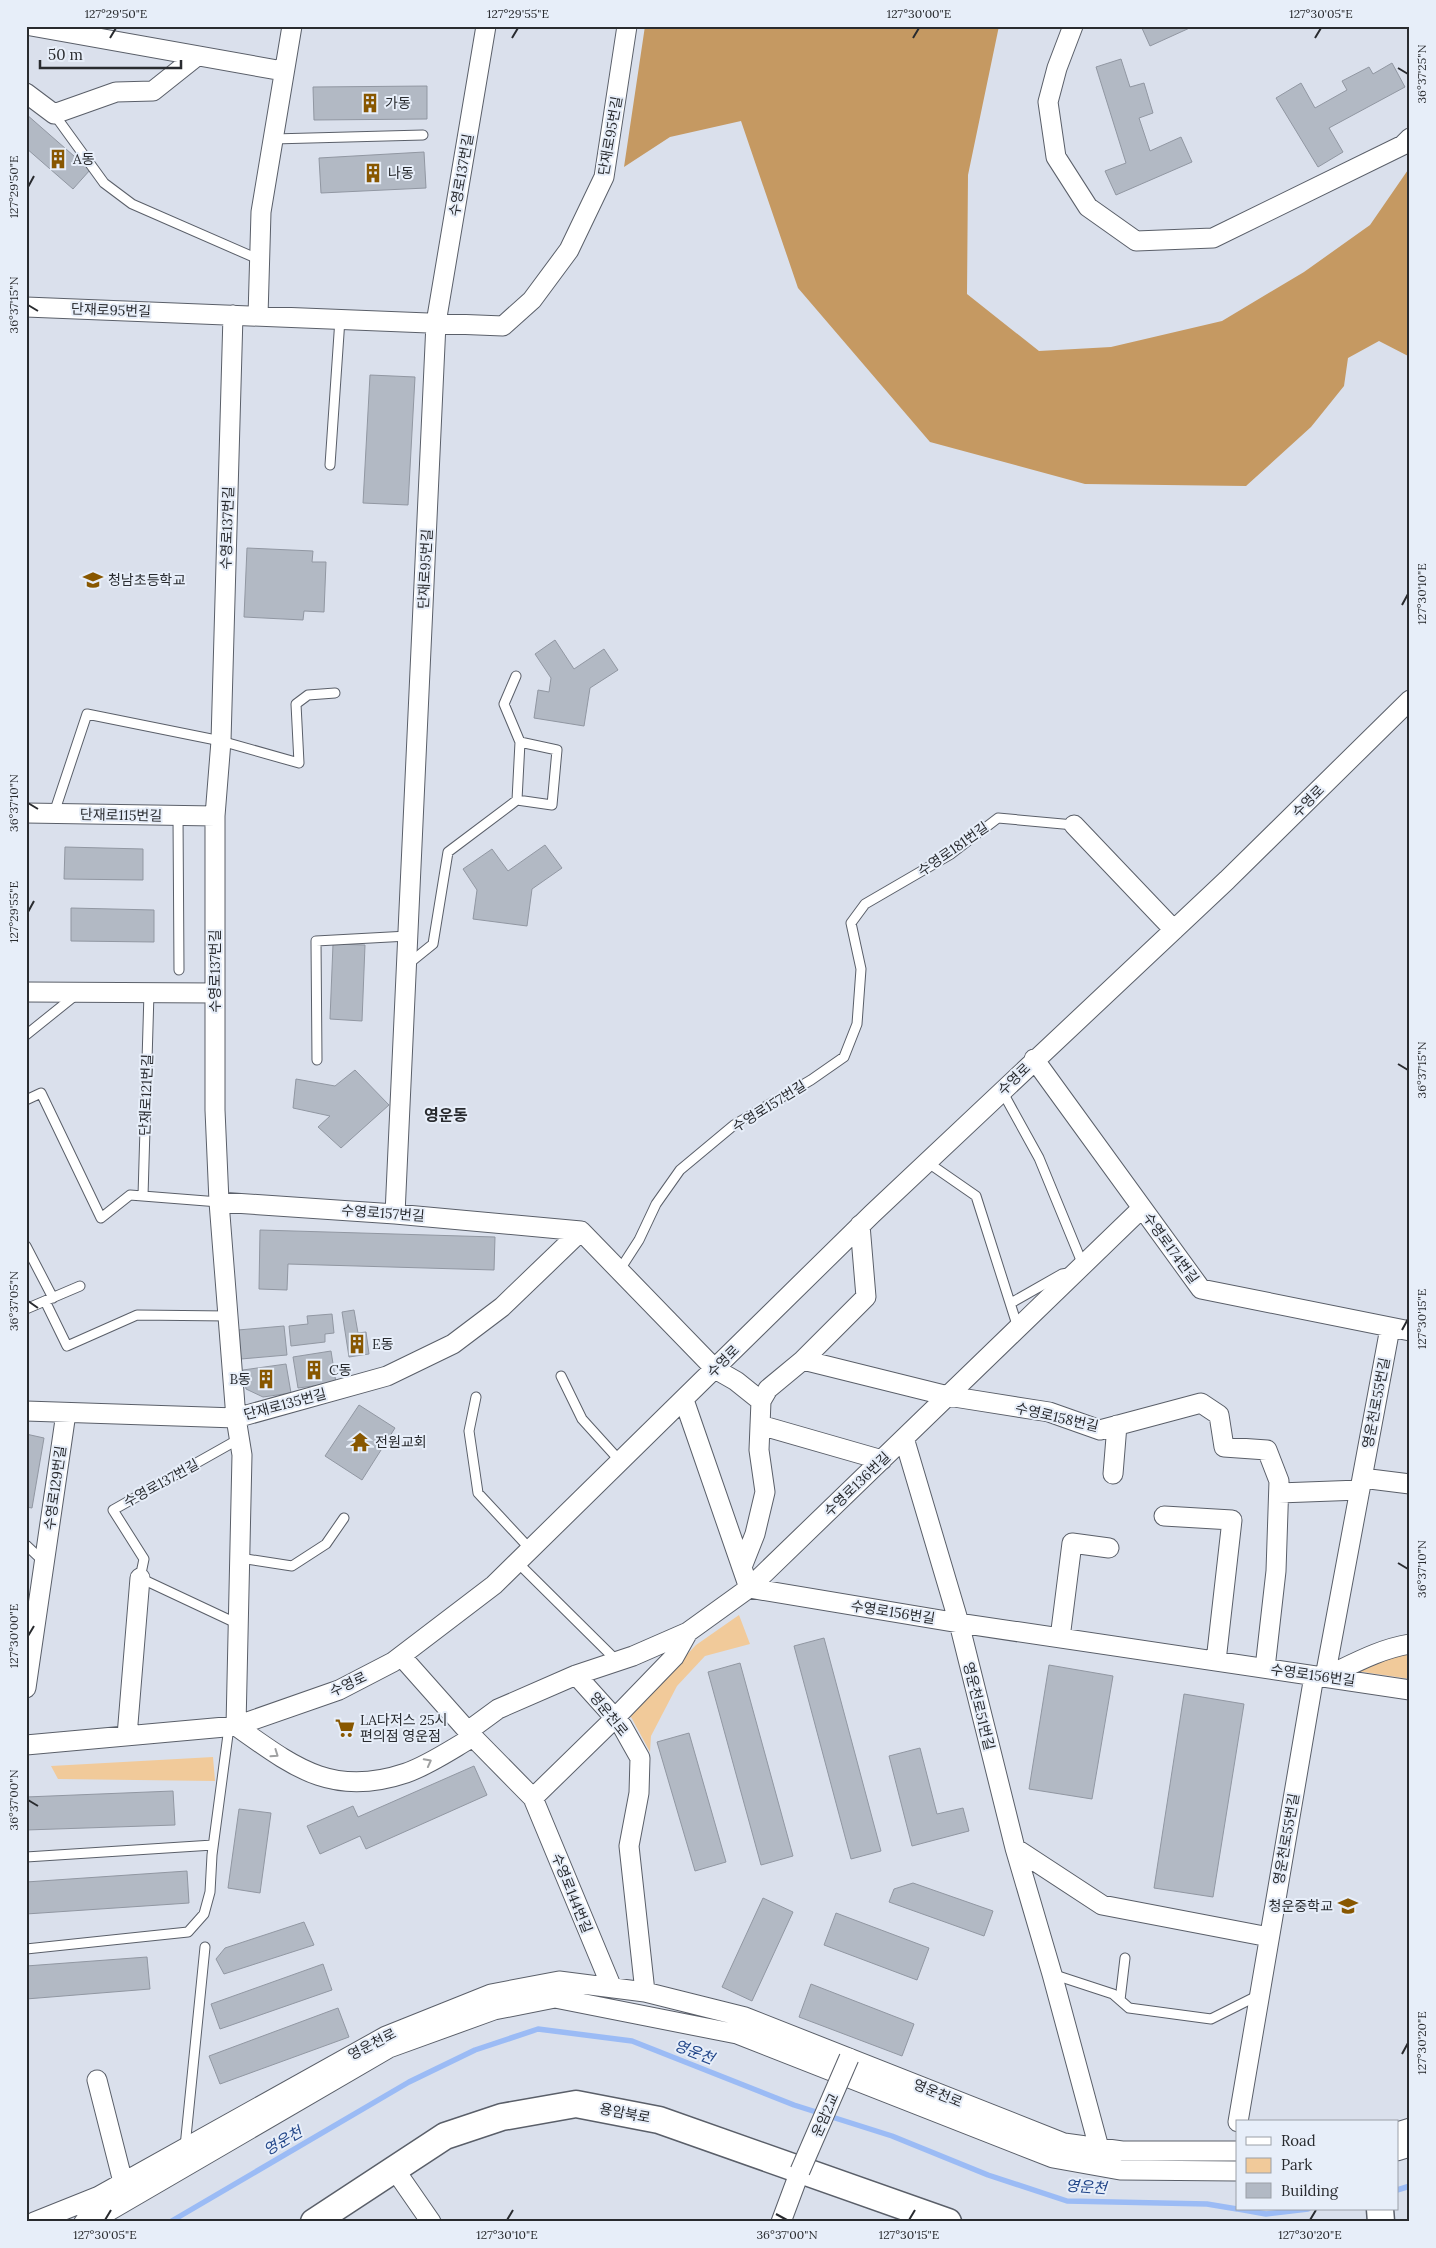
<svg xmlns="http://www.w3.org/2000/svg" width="1436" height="2248" font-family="Lora,'Noto Sans KR',serif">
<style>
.green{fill:#f1ca9a}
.forest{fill:#c59962}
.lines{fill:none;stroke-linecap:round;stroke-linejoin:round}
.stream{stroke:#9bbbf5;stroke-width:5.5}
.building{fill:#b2b9c4;stroke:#9197a2}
.lane-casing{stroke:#5a5f69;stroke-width:11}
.street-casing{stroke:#5a5f69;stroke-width:21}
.secondary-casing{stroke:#5a5f69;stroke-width:29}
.lane{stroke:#fff;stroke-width:9}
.street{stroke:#fff;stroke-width:19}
.secondary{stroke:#fff;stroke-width:26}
.street-bridge-casing{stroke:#5a5f69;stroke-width:21;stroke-linecap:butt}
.street-bridge{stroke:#fff;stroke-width:19}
.oneway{stroke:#9fa0a1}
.ticks{fill:none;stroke:#292b2f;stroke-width:2}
.labels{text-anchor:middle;stroke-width:4;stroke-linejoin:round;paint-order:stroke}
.poi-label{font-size:14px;fill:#292b2f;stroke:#e7eef9;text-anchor:start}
.street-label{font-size:14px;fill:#292b2f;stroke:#e7eef9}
.water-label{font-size:15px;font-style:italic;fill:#224689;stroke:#e7eef9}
.quarter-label{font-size:16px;font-weight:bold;fill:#292b2f;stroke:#e7eef9}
.neatline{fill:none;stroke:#292b2f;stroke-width:2}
.ticks-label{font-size:12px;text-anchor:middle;fill:#292b2f}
</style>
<rect width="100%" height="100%" fill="#dae0ec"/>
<path class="green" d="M739,1615L750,1644L705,1656L677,1686L651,1736L650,1752L630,1715L696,1645Z
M1410,1652V1679L1356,1671L1372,1659Z
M213,1757L215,1781L58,1779L51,1766Z"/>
<path class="forest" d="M645,26H999L968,175L967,294L1039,351L1111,347L1222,321L1304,272L1370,225L1410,167V357L1379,341L1348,358L1344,386L1311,427L1246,486L1085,484L930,442L798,288L741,121L670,137L624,167Z"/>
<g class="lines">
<path class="stream" d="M1397,2190L1410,2186
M1238,2209L1266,2214L1308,2209
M170,2222L409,2082L475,2050L538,2029L632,2041L794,2105L892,2136L988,2175L1067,2201L1207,2204L1237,2209"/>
</g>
<path class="building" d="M1141,26H1194L1150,46Z
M1121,59L1130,87L1144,83L1153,113L1139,118L1150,151L1181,137L1192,162L1116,195L1105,171L1126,163L1096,67Z
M1392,63L1405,87L1329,128L1343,152L1318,167L1276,98L1301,83L1315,108L1347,90L1342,81L1369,67L1373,74Z
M427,86V119L314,120L313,87Z
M26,114L90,170L73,189L26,148Z
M424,152L426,188L321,193L319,158Z
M370,375L415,377L408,505L363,503Z
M247,548L313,551L312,562H326L324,612L304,611L303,620L244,617Z
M555,640L574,669L604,649L618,670L590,688L584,726L534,718L538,690L549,692L551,678L535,654Z
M545,845L562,868L532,889L527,926L473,919L477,890L463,869L492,849L508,871Z
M65,847L143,849V880L64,879Z
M71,908L154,910V942L71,941Z
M333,944L365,945L362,1021L330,1019Z
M355,1070L389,1105L341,1148L318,1127L330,1116L293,1108L296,1079L335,1086Z
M260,1230L495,1237L494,1270L288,1264L287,1290L259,1289Z
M354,1310L358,1333L366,1332L369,1354L349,1357L342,1312Z
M332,1314L334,1333L325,1334V1342L291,1346L289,1326L308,1324L307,1316Z
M284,1326L287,1355L241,1359L238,1330Z
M331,1351L336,1383L298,1388L293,1357Z
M286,1364L291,1393L263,1397L246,1389L243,1370Z
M359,1405L395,1428L362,1480L325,1456Z
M26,1434L44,1438L32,1508L26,1507Z
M824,1638L881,1851L851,1859L794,1646Z
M740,1663L793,1856L761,1865L708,1672Z
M1049,1665L1113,1676L1092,1799L1029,1789Z
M1184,1694L1244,1704L1213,1897L1154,1888Z
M689,1733L726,1862L695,1871L657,1742Z
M920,1748L937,1814L963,1808L969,1831L912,1846L889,1756Z
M474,1766L487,1795L366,1849L360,1836L320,1854L307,1826L353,1806L358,1817Z
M173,1791L175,1825L26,1830V1797Z
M239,1809L271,1813L260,1893L228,1888Z
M187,1871L189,1903L26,1914V1882Z
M913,1883L993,1911L984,1936L889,1902L894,1889Z
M763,1898L793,1912L752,2001L722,1987Z
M836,1913L929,1948L917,1980L824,1945Z
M304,1922L314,1945L224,1974L216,1959L225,1948Z
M147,1957L150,1989L26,1999V1966Z
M323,1964L332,1990L220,2029L211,2004Z
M811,1984L914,2024L902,2056L799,2017Z
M338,2008L349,2037L220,2084L209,2056Z"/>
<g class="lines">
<defs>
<path id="lane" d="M54,114L104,183L132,204L258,259
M273,139L423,135
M330,465L340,319
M517,800L552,805L557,750L520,742
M54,813L87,714L221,741L299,763L296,704L308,695L335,693
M178,816L179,970
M407,965L433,944L448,852L517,800L520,742L504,704L516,676
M26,1035L77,994
M317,1060L316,941L408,936
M1002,1091L1039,1158L1083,1265
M26,1100L41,1093L101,1218L130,1195L219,1202
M927,1162L976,1196L1018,1328
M143,1196L149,993
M26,1246L53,1298
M619,1271L639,1240L656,1204L680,1170L734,1125L811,1080L844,1057L857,1024L861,969L851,923L865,904L951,854L998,818L1074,825
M45,1301L67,1346L137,1315L228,1316
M1011,1303L1062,1274L1068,1273
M26,1309L80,1286
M561,1376L582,1419L620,1461
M476,1397L469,1431L478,1493L531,1550
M26,1545L44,1562
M240,1558L292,1566L326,1544L344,1518
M517,1562L617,1661
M238,1624L140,1578L144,1559L113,1510L239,1439
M26,1857L213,1845
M26,1949L188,1932L204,1914L210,1892L212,1855L229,1727
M1052,1974L1113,1994L1129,2008L1211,2019L1259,1995
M1120,2000L1125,1958
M185,2147L205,1947"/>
<path id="street" d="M31,26L283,71
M1073,26L1057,68L1048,102L1056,157L1088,207L1136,241L1213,238L1403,145L1410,138
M26,93L54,114L116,92L153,91L197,56
M26,307L503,326L532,300L569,250L604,177L627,26
M233,315L221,741L215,816V1110L219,1202L236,1418L242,1455L236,1726C294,1767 332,1798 406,1773C429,1765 452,1749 473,1737
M258,316L261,212L292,26
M26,813L215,816
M1074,825L1174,930
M26,992L215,993
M1034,1059L1201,1289L1410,1331
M219,1202L395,1214L581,1231L715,1369L736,1381L761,1401
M395,1214L436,323L486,26
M803,1360L866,1297L860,1225
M684,1400L749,1588L959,1623L1410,1690
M26,1411L236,1418L387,1376L453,1344L502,1307L581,1231
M760,1425L882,1460
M904,1438L959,1623L1015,1848L1052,1974L1099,2148
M1113,1474L1117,1425
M1362,1478L1410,1484
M1279,1493L1360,1490
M1164,1516L1232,1520L1216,1661
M742,1567L755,1534L765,1492L759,1450L761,1401L768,1389L803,1360L948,1396L1049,1412L1100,1430L1201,1403L1219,1415L1224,1447L1267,1450L1279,1481L1276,1571L1265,1668
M1060,1638L1072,1543L1109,1548
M401,1656L473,1737L533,1798L612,1988
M576,1675L622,1726L640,1758L639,1793L629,1846L645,1992
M1325,1677L1390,1328
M1325,1677C1353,1664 1379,1649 1410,1644
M26,1688L66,1413
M468,1731L498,1709L576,1675L633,1656L688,1632L749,1588L1142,1208
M127,1736L140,1578
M26,1745L236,1726L339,1690L393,1662L494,1585L872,1214L1227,880L1410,700
M533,1798L615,1718L674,1657L688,1632
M1015,1848L1102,1905L1269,1937
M97,2080L123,2182
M1238,2122L1314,1676
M1397,2132L1410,2128
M1397,2151L1410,2147
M395,2170L431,2222
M34,2222L99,2196L386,2036L491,1994L559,1981L645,1992L745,2017L1064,2143L1122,2151H1237
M84,2222L109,2211L389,2048L494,2010L555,1998L737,2034L1053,2158L1120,2170L1237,2171
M781,2222L800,2171"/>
<path id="secondary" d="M1380,2209L1381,2222
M314,2222L445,2136L502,2117L576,2104L659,2120L948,2222"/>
</defs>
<use href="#lane" class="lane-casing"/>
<use href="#street" class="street-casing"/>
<use href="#secondary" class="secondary-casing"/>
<use href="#lane" class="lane"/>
<use href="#street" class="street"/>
<use href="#secondary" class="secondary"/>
<defs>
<path id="street-bridge" d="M800,2171L849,2058"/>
</defs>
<use href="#street-bridge" class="street-bridge-casing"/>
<use href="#street-bridge" class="street-bridge"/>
</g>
<defs><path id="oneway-chevron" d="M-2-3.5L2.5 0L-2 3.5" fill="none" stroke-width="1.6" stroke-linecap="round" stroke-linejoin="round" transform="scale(1.25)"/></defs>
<g class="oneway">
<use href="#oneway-chevron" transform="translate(275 1754) rotate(35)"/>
<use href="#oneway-chevron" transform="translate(428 1762) rotate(-28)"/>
</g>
<path class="ticks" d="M110,38L116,28M512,38L518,28M913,38L919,28M1315,38L1321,28M1398,68L1408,74M28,187L34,176M28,305L38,311M1402,605L1408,594M28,803L38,809M28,912L34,901M1398,1064L1408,1070M28,1301L38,1308M1402,1330L1408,1319M1398,1563L1408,1569M28,1636L34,1626M28,1800L38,1806M1402,2054L1408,2043M776,2214L787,2220M105,2220L111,2210M507,2220L513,2210M909,2220L915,2210M1310,2220L1316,2210"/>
<defs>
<symbol id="building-bare" viewBox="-9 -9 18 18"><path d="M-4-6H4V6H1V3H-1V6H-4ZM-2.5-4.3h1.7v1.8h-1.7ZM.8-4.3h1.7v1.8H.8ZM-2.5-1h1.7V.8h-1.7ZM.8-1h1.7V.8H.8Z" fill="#885700" stroke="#e7eef9" stroke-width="2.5" paint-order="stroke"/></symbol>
<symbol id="school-bare" viewBox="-9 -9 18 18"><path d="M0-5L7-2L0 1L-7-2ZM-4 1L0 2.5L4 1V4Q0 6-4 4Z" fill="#885700" stroke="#e7eef9" stroke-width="2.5" paint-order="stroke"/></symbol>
<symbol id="temple-bare" viewBox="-9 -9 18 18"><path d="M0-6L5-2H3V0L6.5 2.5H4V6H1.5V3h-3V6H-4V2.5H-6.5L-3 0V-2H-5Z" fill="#885700" stroke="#e7eef9" stroke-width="2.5" paint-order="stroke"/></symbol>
<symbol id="supermarket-bare" viewBox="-9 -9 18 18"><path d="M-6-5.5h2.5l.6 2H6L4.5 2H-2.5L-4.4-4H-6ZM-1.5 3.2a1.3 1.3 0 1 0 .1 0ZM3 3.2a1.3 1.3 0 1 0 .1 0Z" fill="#885700" stroke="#e7eef9" stroke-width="2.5" paint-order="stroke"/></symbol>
</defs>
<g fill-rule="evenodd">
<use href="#building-bare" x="356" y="89" width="28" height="28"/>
<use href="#building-bare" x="44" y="145" width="28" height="28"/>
<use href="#building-bare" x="359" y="159" width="28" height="28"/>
<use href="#school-bare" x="79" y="566" width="28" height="28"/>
<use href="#building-bare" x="343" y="1330" width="28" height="28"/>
<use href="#building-bare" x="300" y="1356" width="28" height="28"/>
<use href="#building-bare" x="252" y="1365" width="28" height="28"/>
<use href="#temple-bare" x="346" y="1428" width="28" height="28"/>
<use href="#supermarket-bare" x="331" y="1714" width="28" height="28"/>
<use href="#school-bare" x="1334" y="1892" width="28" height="28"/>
</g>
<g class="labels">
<g class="poi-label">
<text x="385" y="108">가동</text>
<text x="73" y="164">A동</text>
<text x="388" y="178">나동</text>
<text x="108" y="585">청남초등학교</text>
<text x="372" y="1349">E동</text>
<text x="329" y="1375">C동</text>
<text x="251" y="1384" text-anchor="end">B동</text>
<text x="375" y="1447">전원교회</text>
<text x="360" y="1725">LA다저스 25시<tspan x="360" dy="16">편의점 영운점</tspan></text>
<text x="1333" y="1911" text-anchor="end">청운중학교</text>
</g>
<g class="street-label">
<text transform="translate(610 136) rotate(-80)" y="5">단재로95번길</text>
<text transform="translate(461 175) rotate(-80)" y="5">수영로137번길</text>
<text transform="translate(111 310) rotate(2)" y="5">단재로95번길</text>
<text transform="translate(227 528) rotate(-88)" y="5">수영로137번길</text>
<text transform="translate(425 569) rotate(-87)" y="5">단재로95번길</text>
<text transform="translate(1308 801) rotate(-45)" y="5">수영로</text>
<text transform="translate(121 815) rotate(1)" y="5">단재로115번길</text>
<text transform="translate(953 849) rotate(-35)" y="5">수영로181번길</text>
<text transform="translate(215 971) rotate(-90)" y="5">수영로137번길</text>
<text transform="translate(1014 1079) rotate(-44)" y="5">수영로</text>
<text transform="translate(146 1095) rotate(-88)" y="5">단재로121번길</text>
<text transform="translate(769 1106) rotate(-32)" y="5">수영로157번길</text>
<text transform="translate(383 1213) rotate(4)" y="5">수영로157번길</text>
<text transform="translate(1171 1248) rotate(54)" y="5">수영로174번길</text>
<text transform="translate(723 1361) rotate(-45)" y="5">수영로</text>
<text transform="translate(1376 1403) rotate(-79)" y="5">영운천로55번길</text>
<text transform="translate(285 1404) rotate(-15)" y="5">단재로135번길</text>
<text transform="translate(1057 1417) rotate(13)" y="5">수영로158번길</text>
<text transform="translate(161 1483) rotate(-29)" y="5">수영로137번길</text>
<text transform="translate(857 1484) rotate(-44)" y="5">수영로136번길</text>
<text transform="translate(55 1488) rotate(-82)" y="5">수영로129번길</text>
<text transform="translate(893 1612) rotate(9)" y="5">수영로156번길</text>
<text transform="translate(1313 1675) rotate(8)" y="5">수영로156번길</text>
<text transform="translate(348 1684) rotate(-25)" y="5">수영로</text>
<text transform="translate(979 1706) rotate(76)" y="5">영운천로51번길</text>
<text transform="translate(609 1714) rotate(51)" y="5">영운천로</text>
<text transform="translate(1286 1839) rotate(-80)" y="5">영운천로55번길</text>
<text transform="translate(572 1893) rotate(68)" y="5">수영로144번길</text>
<text transform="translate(372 2044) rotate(-27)" y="5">영운천로</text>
<text transform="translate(938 2093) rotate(22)" y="5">영운천로</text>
<text transform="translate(625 2113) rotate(11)" y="5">용암북로</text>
<text transform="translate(825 2115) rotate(-66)" y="5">운암2교</text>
</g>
<g class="water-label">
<text transform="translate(694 2052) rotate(21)" y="5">영운천</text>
<text transform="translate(283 2141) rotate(-30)" y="5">영운천</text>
<text transform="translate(1086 2187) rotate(4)" y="5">영운천</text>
</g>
<g class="quarter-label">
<text x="446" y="1121">영운동</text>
</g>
</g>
<rect width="1436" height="2248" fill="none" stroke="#e7eef9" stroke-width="55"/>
<rect x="1236" y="2120" width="162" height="90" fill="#e7eef9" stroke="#9ba0a8"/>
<rect x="1246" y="2137" width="25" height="8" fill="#ffffff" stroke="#9ba0a8"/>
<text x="1281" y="2146" font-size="15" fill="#292b2f">Road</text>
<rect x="1246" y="2158" width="25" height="15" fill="#f1ca9a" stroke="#9ba0a8"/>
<text x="1281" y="2170" font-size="15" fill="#292b2f">Park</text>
<rect x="1246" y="2183" width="25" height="15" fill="#b2b9c4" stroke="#9ba0a8"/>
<text x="1281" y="2196" font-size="15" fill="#292b2f">Building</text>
<path d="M40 60v8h141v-8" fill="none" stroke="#292b2f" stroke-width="2.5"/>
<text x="48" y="60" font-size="15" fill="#292b2f" stroke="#e7eef9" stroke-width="4" paint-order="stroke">50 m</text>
<rect x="28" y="28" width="1380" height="2192" class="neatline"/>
<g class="ticks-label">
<text x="116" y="18">127°29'50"E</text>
<text x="518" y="18">127°29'55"E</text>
<text x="919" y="18">127°30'00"E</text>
<text x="1321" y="18">127°30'05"E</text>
<text transform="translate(1422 74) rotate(-90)" y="4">36°37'25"N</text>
<text transform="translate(14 187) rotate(-90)" y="4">127°29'50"E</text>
<text transform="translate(14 305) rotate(-90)" y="4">36°37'15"N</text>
<text transform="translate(1422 594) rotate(-90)" y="4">127°30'10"E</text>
<text transform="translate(14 803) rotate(-90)" y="4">36°37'10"N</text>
<text transform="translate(14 912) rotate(-90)" y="4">127°29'55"E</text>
<text transform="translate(1422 1070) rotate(-90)" y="4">36°37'15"N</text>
<text transform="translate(14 1301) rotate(-90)" y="4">36°37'05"N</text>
<text transform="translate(1422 1319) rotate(-90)" y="4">127°30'15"E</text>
<text transform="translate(1422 1569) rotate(-90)" y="4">36°37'10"N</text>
<text transform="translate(14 1636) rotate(-90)" y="4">127°30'00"E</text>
<text transform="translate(14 1800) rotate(-90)" y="4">36°37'00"N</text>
<text transform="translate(1422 2043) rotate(-90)" y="4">127°30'20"E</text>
<text x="105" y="2239">127°30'05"E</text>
<text x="507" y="2239">127°30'10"E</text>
<text x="787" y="2239">36°37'00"N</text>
<text x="909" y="2239">127°30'15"E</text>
<text x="1310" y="2239">127°30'20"E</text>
</g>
</svg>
